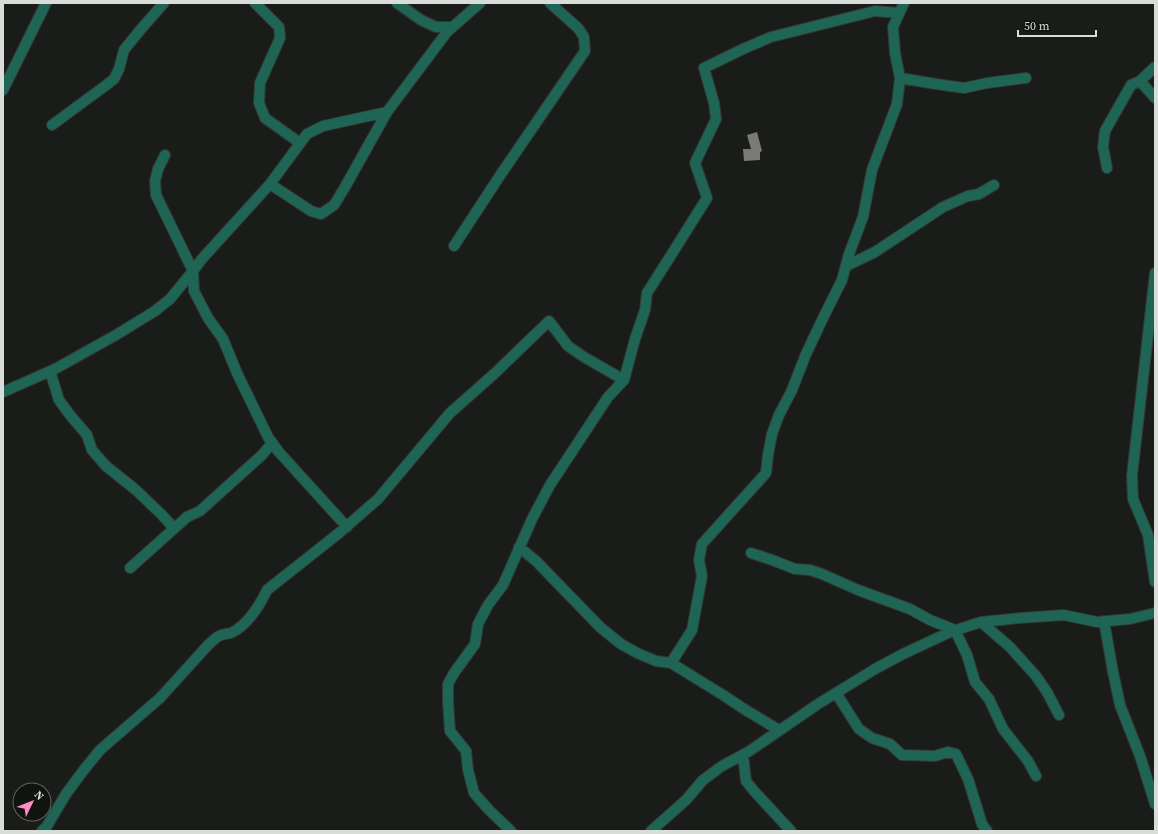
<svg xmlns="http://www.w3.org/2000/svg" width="1158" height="834" font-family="'Source Serif 4',serif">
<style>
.building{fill:#797a74}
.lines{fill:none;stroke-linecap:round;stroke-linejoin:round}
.street-casing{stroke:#343733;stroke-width:12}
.street{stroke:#1f6555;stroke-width:10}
</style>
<rect width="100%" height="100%" fill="#191c18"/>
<path class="building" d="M757,132L762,151L760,152V160L744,161L743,149H751L747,135Z"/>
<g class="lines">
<defs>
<path id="street" d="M255,3L279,27L280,38L260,83L259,103L265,118L300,143
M397,3L421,20L436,27H452
M1155,67L1140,81L1155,98
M900,78L936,84L964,88L987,83L1026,78
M3,90L46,3
M52,125L105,86L114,79L119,69L124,50L141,29L164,3
M1107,168L1103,147L1105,131L1131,85L1140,81
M270,184L311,211L321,214L334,205L345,187L387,112
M454,246L499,177L585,51L584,37L578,28L550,3
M846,266L875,252L943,207L968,196L979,194L994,185
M1155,273L1132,476L1133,499L1148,535L1155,582
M50,371L59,400L70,415L87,435L92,450L106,466L136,490L161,514L174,528
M3,392L55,369L116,335L155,311L170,299L193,271L156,195L155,181L158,169L165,155
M347,527L278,451L268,437L237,373L223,339L208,318L194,291L193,271L201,260L270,184L307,134L323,126L387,112L447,32L480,3
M519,547L536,561L600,627L621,644L637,653L656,661L671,663L723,695L744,709L779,730
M751,553L772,560L795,569L810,570L822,574L858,590L910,609L930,620L955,630L967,655L975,682L989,699L1003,729L1028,761L1036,776
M130,568L187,517L200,511L262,455L272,443
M1104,621L1113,672L1120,705L1140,756L1155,804
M981,622L1010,647L1036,676L1047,692L1059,715
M671,663L692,630L702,576L699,560L702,544L766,473L768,455L772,434L779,415L792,390L806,354L824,316L842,280L849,254L863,217L872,170L897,104L900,78L895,53L893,27L904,3
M836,693L859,729L872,738L890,744L902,755L935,756L948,752L956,754L968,779L982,824L987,831
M743,755L746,781L754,791L791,831
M42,831L47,826L66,794L83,771L100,750L160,698L209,644C212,642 215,638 219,636C223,634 227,634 231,633C247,626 260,605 267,590L339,533L378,499L450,413L494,374L549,321L568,346L584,357L624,380
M511,831L489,810L474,793L468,770L466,751L450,731L448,701V684L454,673L475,644L478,624L488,605L503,585L532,519L550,485L608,397L624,380L635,339L645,310L647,293L668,260L707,198L695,163L716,119L714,103L704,68L743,49L771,37L875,11L899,13
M651,831L686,800L703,780L722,766L748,752L818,704L875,669L903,654L950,632L981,622L1020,618L1064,615L1097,622L1130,619L1155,613"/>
</defs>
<use href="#street" class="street-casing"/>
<use href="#street" class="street"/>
</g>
<rect width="1158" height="834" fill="none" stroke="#d9dcd9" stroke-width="8"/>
<g transform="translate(32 802) rotate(47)"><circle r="19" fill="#101310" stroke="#606360"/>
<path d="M0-3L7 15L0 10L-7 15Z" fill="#fd8ebe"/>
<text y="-6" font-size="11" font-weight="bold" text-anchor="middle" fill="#d9dcd9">N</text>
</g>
<path d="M1018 30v6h78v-6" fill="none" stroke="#d9dcd9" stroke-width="2"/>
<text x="1024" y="30" font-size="12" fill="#d9dcd9" stroke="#101310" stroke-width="3" paint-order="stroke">50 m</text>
</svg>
